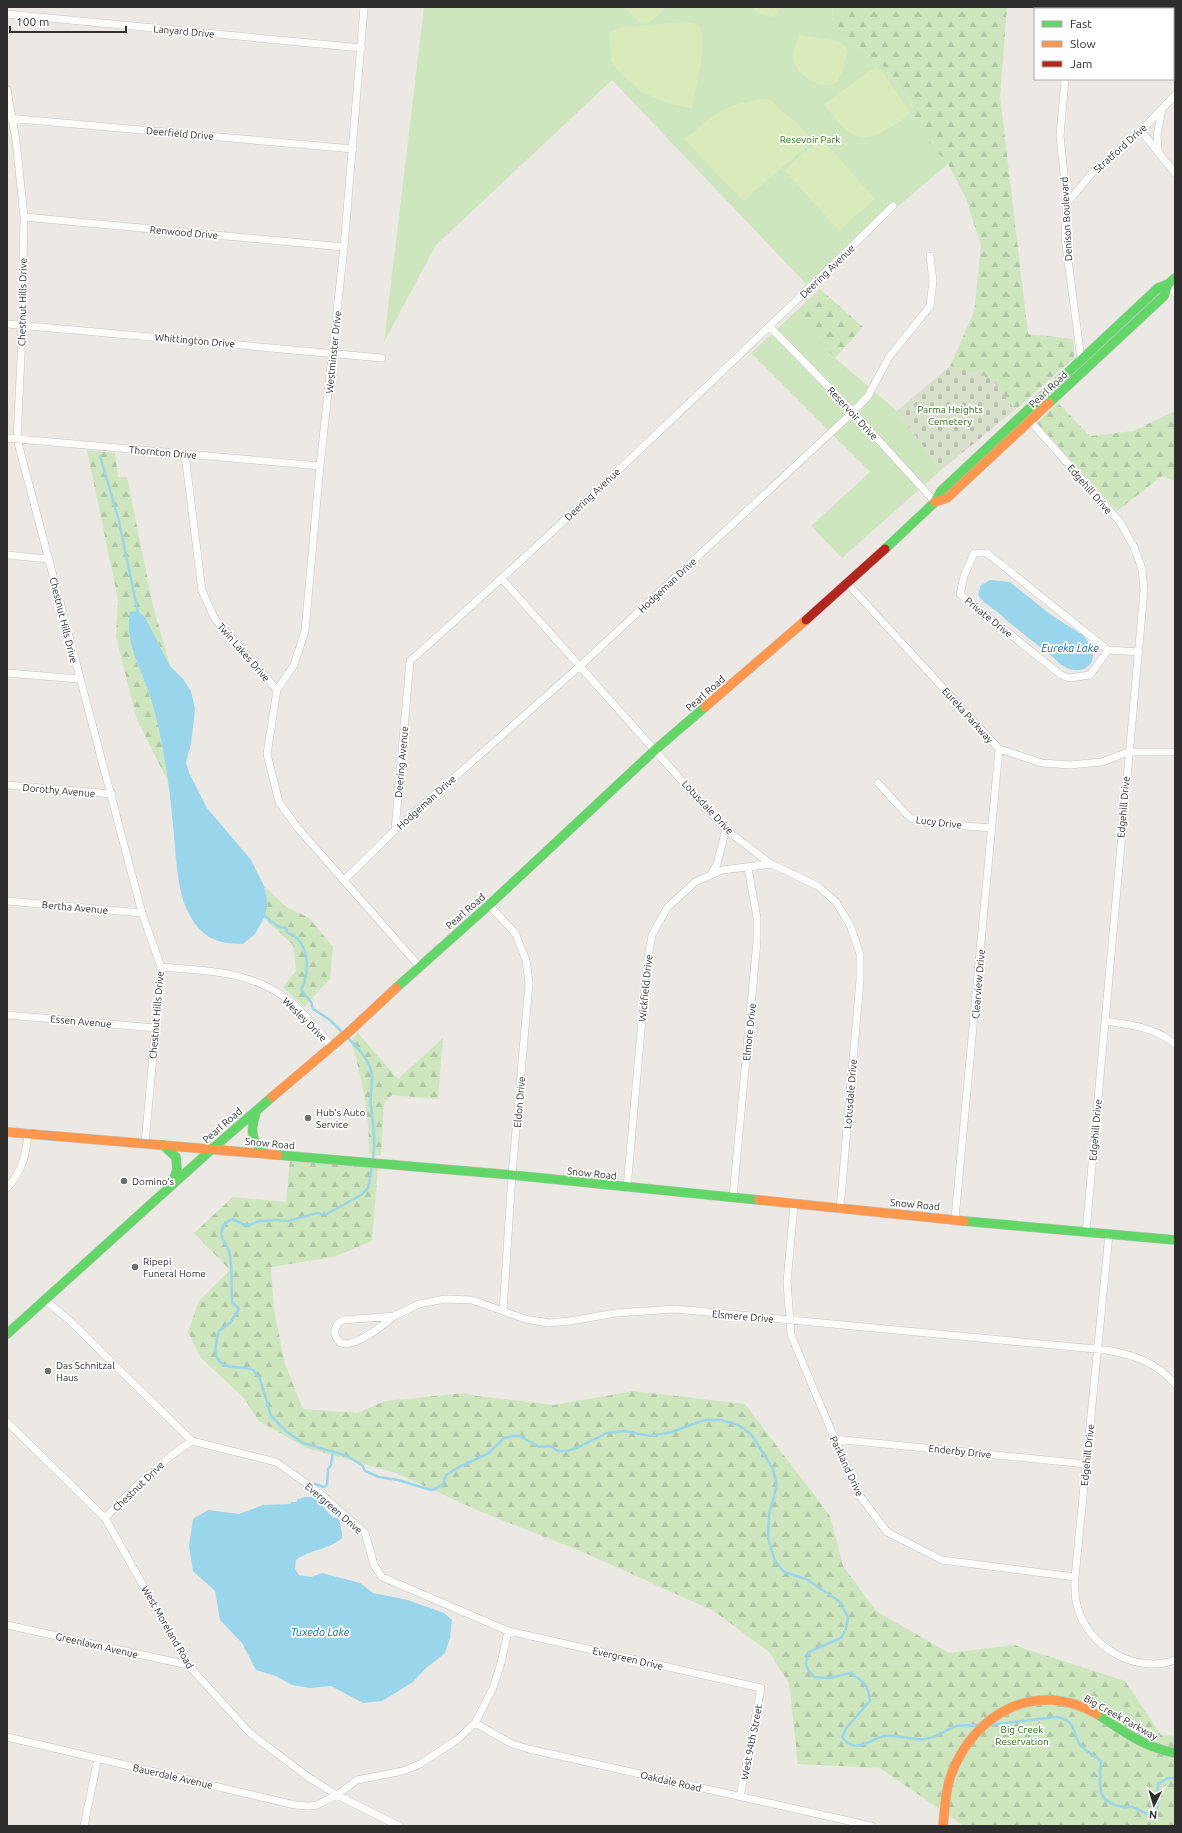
<svg xmlns="http://www.w3.org/2000/svg" width="1182" height="1833" font-family="Ubuntu,sans-serif">
<style>
.grass{fill:#cee6be}
.forest{fill:url(#forest-firs)}
.cemetery{fill:url(#cemetery-stones)}
.pitch{fill:#d9eabb}
.water{fill:#99d6ec}
.lines{fill:none;stroke-linecap:round;stroke-linejoin:round}
.stream{stroke:#99d6ec;stroke-width:2.5}
.street-casing{stroke:#c5c4c5;stroke-width:8}
.fast-casing{stroke:#c5c4c5;stroke-width:10}
.slow-casing{stroke:#c5c4c5;stroke-width:10}
.jam-casing{stroke:#c5c4c5;stroke-width:10}
.street{stroke:#fcfcfb;stroke-width:7}
.fast{stroke:#63d668;stroke-width:9}
.slow{stroke:#ff974d;stroke-width:9}
.jam{stroke:#b3261e;stroke-width:9}
.poi-dot{fill:#706f6e;stroke:#fff;stroke-width:1.5}
.labels{text-anchor:middle;stroke-width:3.5;stroke-linejoin:round;paint-order:stroke}
.street-label{font-size:10px;fill:#2e2e2e;stroke:#fff}
.park-label{font-size:10px;fill:#2c6e1b;stroke:#fff}
.poi-label{font-size:10px;fill:#2e2e2e;stroke:#fff;text-anchor:start}
.water-label{font-size:11px;font-style:italic;fill:#0d6fa3;stroke:#fff}
</style>
<defs>
<pattern id="forest-firs" width="22" height="20" patternUnits="userSpaceOnUse"><rect width="22" height="20" fill="#cee6be"/><path d="M5 1l3.5 6h-7zM16 11l3.5 6h-7z" fill="#b1c6a4"/></pattern>
<pattern id="cemetery-stones" width="16" height="16" patternUnits="userSpaceOnUse"><rect width="16" height="16" fill="#d8e0cc"/><path d="M2 7V4a2 2 0 0 1 4 0v3zM10 15v-3a2 2 0 0 1 4 0v3z" fill="#bac0b0"/></pattern>
</defs>
<rect width="100%" height="100%" fill="#ece8e4"/>
<path class="grass" d="M424,7H832L835,33L880,62L911,101L918,130L948,164L806,284L612,80L436,245L384,342Z
M792,315L835,358L897,411L941,470L842,558L811,526L870,472L751,353Z"/>
<path class="forest" d="M832,7H1007L1000,96L1028,334L1073,339L1074,358L1015,410L992,379L950,366L974,312L981,246L966,198L948,164L918,130L911,101L880,62L835,33Z
M820,289L863,327L835,358L792,315Z
M1058,403L1090,436L1133,431L1175,411V481L1162,476L1117,511L1037,423Z
M87,450L115,453L118,477H127L153,606L170,666L145,617L130,612C124,645 142,670 151,700C159,727 164,754 168,781L137,720L116,637L118,599Z
M264,886L285,906L309,918L333,947L330,979L304,1007L283,987L296,971L293,945L264,918L268,904Z
M358,1033L398,1079L443,1038L438,1099L392,1095L384,1103L381,1155L369,1154C370,1115 362,1078 351,1041Z
M290,1160L378,1168L372,1241L334,1257L271,1267L274,1310L285,1364L303,1409L358,1413L385,1401L464,1393L477,1396L554,1405L634,1391L745,1404L830,1516L843,1566L876,1611L949,1653L1014,1645L1125,1681L1161,1735L1175,1736V1826H961V1824L880,1768L798,1764L789,1683L769,1652L714,1611L583,1552L479,1511L396,1473L307,1448L259,1421L244,1398L201,1358L188,1332L199,1301L230,1270L194,1233L233,1197L286,1202Z"/>
<path class="cemetery" d="M950,366L992,379L1015,410L941,470L897,411Z"/>
<path class="pitch" d="M624,7H666L649,23L641,24Z
M752,7H782L774,17L757,13Z
M685,22L694,23L700,27C707,49 696,85 692,108L669,104L642,92L618,71L611,60L609,33L621,27Z
M799,35L838,41L849,50C845,59 843,71 838,80C828,96 794,74 793,59C792,52 797,42 799,35Z
M875,67L881,70L911,113C903,120 892,127 882,132C852,148 842,126 824,104Z
M762,99L771,100L814,140L743,201L684,139C696,131 705,121 717,113C730,104 747,102 762,99Z
M821,138L875,199L839,231L784,170Z"/>
<path class="water" d="M990,580L1010,582L1051,615L1083,635L1094,650C1093,654 1093,660 1091,663C1081,677 1062,668 1054,658L1006,620C998,610 985,606 978,595L981,585Z
M138,611L145,617L170,666L183,679L191,691L195,709L191,744L186,762L189,773L207,808L251,860L264,886L268,904L264,918L255,934L243,944C217,944 202,938 189,914C176,890 176,852 173,825C169,783 163,740 151,699C142,670 124,644 130,612Z
M305,1497H315L333,1518L339,1517C339,1524 343,1530 342,1538C329,1550 310,1549 296,1560L295,1569L299,1575L311,1577L322,1573L360,1583L373,1593L408,1600L444,1613L452,1620L450,1638L445,1653L425,1669L413,1682L382,1701L363,1703L331,1686L310,1688L292,1685L276,1676L256,1670L242,1643L220,1620L215,1591L193,1571L189,1546L193,1519L208,1510L239,1514L263,1505L290,1504L291,1502H296L298,1499Z"/>
<g class="lines">
<path class="stream" d="M100,456L119,521L138,613
M262,914L279,927L286,928L287,932C290,935 294,935 297,938C310,952 309,974 301,990L311,1002L313,1009L330,1020L344,1034
M347,1037C357,1047 371,1061 372,1076C373,1086 369,1097 371,1107C373,1125 376,1141 373,1159
M372,1166L368,1188L361,1195L325,1215L317,1213L288,1221L279,1220L259,1221L247,1226L232,1219C227,1221 222,1227 221,1233C221,1239 227,1245 229,1251C233,1267 231,1285 232,1302L239,1309L230,1323L219,1331C214,1348 211,1365 234,1367C241,1368 246,1367 253,1370L260,1379L271,1416L287,1432L303,1443L347,1456L362,1465L365,1471L379,1477L398,1480L431,1490L437,1488L443,1484L446,1475L457,1468L489,1453L504,1438L513,1436H520L539,1447L550,1446L558,1451H568L581,1446L607,1433L624,1431L650,1436L672,1432L704,1420H721L738,1425L751,1434L773,1469L777,1485L769,1515L768,1538L775,1561L784,1572L806,1579L839,1601L848,1617L846,1629L841,1638L809,1652C804,1664 806,1669 814,1677L829,1678L851,1673C864,1682 868,1684 870,1701L847,1727L842,1737C857,1756 870,1738 885,1736C898,1734 912,1741 925,1739C936,1738 944,1731 953,1727C960,1724 970,1726 978,1725
M315,1484L324,1487L327,1485L328,1469L331,1465L333,1451
M989,1725L1056,1717C1077,1721 1071,1729 1079,1743C1083,1750 1095,1756 1101,1761C1100,1784 1094,1802 1123,1807C1126,1808 1129,1806 1132,1807C1142,1810 1144,1816 1155,1813C1160,1804 1157,1794 1158,1784L1168,1778H1175"/>
<defs>
<path id="street" d="M1072,9V7
M7,14L362,48
M1065,79L1060,136L1067,203L1065,237L1081,359
M7,90L16,140L24,217L21,357L17,439L142,913L161,967L145,1144
M7,118L353,149
M1141,131L1175,173
M1158,152L1157,136L1162,109
M1067,203L1093,172L1141,131L1175,95
M24,217L344,247
M1168,284L1175,293
M7,324L382,358
M770,327L853,412L935,502
M1030,421L1120,522L1134,547L1142,569L1144,590L1086,1232
M7,438L320,466
M185,454L202,591L215,619L277,690L267,754L279,802L297,827L419,966
M7,555L49,559
M502,579L725,829L771,864L818,886L836,902L850,925L860,954V980L840,1209
M848,584L999,749L1042,763L1070,765L1102,762L1128,752H1175
M1108,650L1090,675L1069,678L1061,675L960,594L964,576L974,553H987L1108,650L1139,652
M7,673L79,679
M277,690L294,665L305,631L320,466L344,247L364,7
M878,783L910,818L928,823L992,828
M7,785L112,794
M395,830L410,661C575,514 735,361 893,206
M711,874L717,864L726,829
M344,880L395,830L580,666L853,412L868,396L889,357L930,306L933,281L930,256
M7,901L142,913
M489,905L515,933L526,960L529,983L512,1175L503,1311
M161,967C204,970 249,971 286,998C303,1010 318,1031 332,1047
M7,1015L155,1028
M1105,1021C1131,1025 1154,1027 1175,1044
M7,1188C22,1172 26,1155 28,1133
M627,1188L647,963L652,935L667,908L695,882L722,870L771,864
M733,1197L757,941V918L748,868
M794,1205L787,1282L791,1335L857,1492L887,1532L942,1560L1075,1577
M955,1219L999,749
M1109,1234L1075,1577C1075,1586 1074,1596 1077,1605C1086,1646 1136,1675 1175,1660
M45,1300L68,1319L192,1441L276,1462L320,1493L365,1533L374,1565L382,1577L508,1631L761,1688L740,1797
M394,1316C383,1325 356,1348 341,1343C332,1336 333,1325 343,1320L394,1316L419,1304L445,1299L472,1300L525,1319L549,1323L570,1321L616,1313L676,1309L1106,1350C1134,1355 1156,1362 1175,1384
M7,1422L105,1518L188,1665L250,1733L308,1777L337,1795L399,1826
M834,1439L1086,1464
M105,1518C133,1489 159,1462 192,1441
M7,1625L188,1665
M475,1723L512,1744L529,1749L871,1826
M7,1737L295,1805L309,1806L317,1805L337,1795L357,1780L403,1771L420,1764L458,1739L475,1723L493,1688L501,1663L508,1631
M84,1826L98,1758"/>
<path id="fast" d="M1049,403L1164,296L1168,284
M885,549L935,502L941,491L1158,288L1168,284L1175,278
M396,988L489,905L655,750L705,707
M256,1113C250,1130 251,1142 265,1153
M163,1145L176,1157L177,1170L172,1183
M278,1155L512,1175L759,1200
M964,1221L1175,1240
M7,1334L212,1149L272,1097
M1097,1714C1125,1732 1141,1746 1175,1753"/>
<path id="slow" d="M935,502L947,498L1049,403
M705,707L806,620
M272,1097L350,1031L396,988
M7,1132L278,1155
M759,1200L964,1221
M943,1826C945,1809 945,1791 951,1775C974,1713 1036,1679 1097,1714"/>
<path id="jam" d="M806,620L885,549"/>
</defs>
<use href="#street" class="street-casing"/>
<use href="#fast" class="fast-casing"/>
<use href="#slow" class="slow-casing"/>
<use href="#jam" class="jam-casing"/>
<use href="#street" class="street"/>
<use href="#fast" class="fast"/>
<use href="#slow" class="slow"/>
<use href="#jam" class="jam"/>
</g>
<g class="poi-dot">
<circle cx="308" cy="1118" r="4"/>
<circle cx="124" cy="1181" r="4"/>
<circle cx="135" cy="1267" r="4"/>
<circle cx="48" cy="1371" r="4"/>
</g>
<g class="labels">
<g class="street-label">
<text transform="translate(184 31) rotate(5)" y="4">Lanyard Drive</text>
<text transform="translate(180 133) rotate(5)" y="4">Deerfield Drive</text>
<text transform="translate(1120 148) rotate(-42)" y="4">Stratford Drive</text>
<text transform="translate(1066 219) rotate(-93)" y="4">Denison Boulevard</text>
<text transform="translate(184 232) rotate(5)" y="4">Renwood Drive</text>
<text transform="translate(827 271) rotate(-44)" y="4">Deering Avenue</text>
<text transform="translate(22 302) rotate(-89)" y="4">Chestnut Hills Drive</text>
<text transform="translate(195 340) rotate(5)" y="4">Whittington Drive</text>
<text transform="translate(333 352) rotate(-84)" y="4">Westminster Drive</text>
<text transform="translate(1048 389) rotate(-43)" y="4">Pearl Road</text>
<text transform="translate(853 413) rotate(47)" y="4">Reservoir Drive</text>
<text transform="translate(163 452) rotate(5)" y="4">Thornton Drive</text>
<text transform="translate(1090 489) rotate(49)" y="4">Edgehill Drive</text>
<text transform="translate(592 494) rotate(-43)" y="4">Deering Avenue</text>
<text transform="translate(667 585) rotate(-43)" y="4">Hodgeman Drive</text>
<text transform="translate(989 617) rotate(39)" y="4">Private Drive</text>
<text transform="translate(64 620) rotate(76)" y="4">Chestnut Hills Drive</text>
<text transform="translate(244 652) rotate(49)" y="4">Twin Lakes Drive</text>
<text transform="translate(705 693) rotate(-41)" y="4">Pearl Road</text>
<text transform="translate(968 715) rotate(48)" y="4">Eureka Parkway</text>
<text transform="translate(401 762) rotate(-85)" y="4">Deering Avenue</text>
<text transform="translate(59 790) rotate(5)" y="4">Dorothy Avenue</text>
<text transform="translate(426 802) rotate(-42)" y="4">Hodgeman Drive</text>
<text transform="translate(708 807) rotate(47)" y="4">Lotusdale Drive</text>
<text transform="translate(1123 807) rotate(-85)" y="4">Edgehill Drive</text>
<text transform="translate(939 822) rotate(7)" y="4">Lucy Drive</text>
<text transform="translate(75 907) rotate(5)" y="4">Bertha Avenue</text>
<text transform="translate(465 911) rotate(-41)" y="4">Pearl Road</text>
<text transform="translate(978 984) rotate(-85)" y="4">Clearview Drive</text>
<text transform="translate(645 988) rotate(-84)" y="4">Wickfield Drive</text>
<text transform="translate(156 1015) rotate(-85)" y="4">Chestnut Hills Drive</text>
<text transform="translate(305 1019) rotate(45)" y="4">Wesley Drive</text>
<text transform="translate(81 1021) rotate(5)" y="4">Essen Avenue</text>
<text transform="translate(749 1032) rotate(-84)" y="4">Elmore Drive</text>
<text transform="translate(850 1094) rotate(-85)" y="4">Lotusdale Drive</text>
<text transform="translate(519 1102) rotate(-85)" y="4">Eldon Drive</text>
<text transform="translate(222 1125) rotate(-41)" y="4">Pearl Road</text>
<text transform="translate(1095 1130) rotate(-85)" y="4">Edgehill Drive</text>
<text transform="translate(270 1143) rotate(5)" y="4">Snow Road</text>
<text transform="translate(592 1173) rotate(6)" y="4">Snow Road</text>
<text transform="translate(915 1204) rotate(5)" y="4">Snow Road</text>
<text transform="translate(743 1316) rotate(5)" y="4">Elsmere Drive</text>
<text transform="translate(960 1451) rotate(6)" y="4">Enderby Drive</text>
<text transform="translate(1087 1455) rotate(-84)" y="4">Edgehill Drive</text>
<text transform="translate(847 1466) rotate(65)" y="4">Parkland Drive</text>
<text transform="translate(138 1486) rotate(-44)" y="4">Chestnut Drive</text>
<text transform="translate(334 1508) rotate(41)" y="4">Evergreen Drive</text>
<text transform="translate(168 1627) rotate(60)" y="4">West Moreland Road</text>
<text transform="translate(97 1645) rotate(13)" y="4">Greenlawn Avenue</text>
<text transform="translate(628 1658) rotate(13)" y="4">Evergreen Drive</text>
<text transform="translate(1121 1717) rotate(29)" y="4">Big Creek Parkway</text>
<text transform="translate(751 1742) rotate(-79)" y="4">West 94th Street</text>
<text transform="translate(173 1776) rotate(13)" y="4">Bauerdale Avenue</text>
<text transform="translate(671 1781) rotate(13)" y="4">Oakdale Road</text>
</g>
<g class="park-label">
<text x="810" y="143">Resevoir Park</text>
<text x="950" y="413">Parma Heights<tspan x="950" dy="12">Cemetery</tspan></text>
<text x="1022" y="1733">Big Creek<tspan x="1022" dy="12">Reservation</tspan></text>
</g>
<g class="poi-label">
<text x="316" y="1116">Hub's Auto<tspan x="316" dy="12">Service</tspan></text>
<text x="132" y="1185">Domino's</text>
<text x="143" y="1265">Ripepi<tspan x="143" dy="12">Funeral Home</tspan></text>
<text x="56" y="1369">Das Schnitzal<tspan x="56" dy="12">Haus</tspan></text>
</g>
<g class="water-label">
<text x="1070" y="652">Eureka Lake</text>
<text x="320" y="1636">Tuxedo Lake</text>
</g>
</g>
<rect width="1182" height="1833" fill="none" stroke="#2e2e2e" stroke-width="16"/>
<rect x="1034" y="8" width="140" height="72" fill="#ffffff" stroke="#ababab"/>
<rect x="1042" y="21" width="20" height="6" fill="#63d668" stroke="#ababab"/>
<text x="1070" y="28" font-size="12" fill="#2e2e2e">Fast</text>
<rect x="1042" y="41" width="20" height="6" fill="#ff974d" stroke="#ababab"/>
<text x="1070" y="48" font-size="12" fill="#2e2e2e">Slow</text>
<rect x="1042" y="61" width="20" height="6" fill="#b3261e" stroke="#ababab"/>
<text x="1070" y="68" font-size="12" fill="#2e2e2e">Jam</text>
<g transform="translate(1154 1805) rotate(185)" stroke="#ffffff" stroke-width="3" paint-order="stroke">
<path d="M0-3L7 15L0 10L-7 15Z" fill="#2e2e2e"/>
<text y="-6" font-size="11" font-weight="bold" text-anchor="middle" fill="#2e2e2e">N</text>
</g>
<path d="M10 26v6h116v-6" fill="none" stroke="#2e2e2e" stroke-width="2"/>
<text x="16" y="26" font-size="12" fill="#2e2e2e" stroke="#ffffff" stroke-width="3" paint-order="stroke">100 m</text>
</svg>
